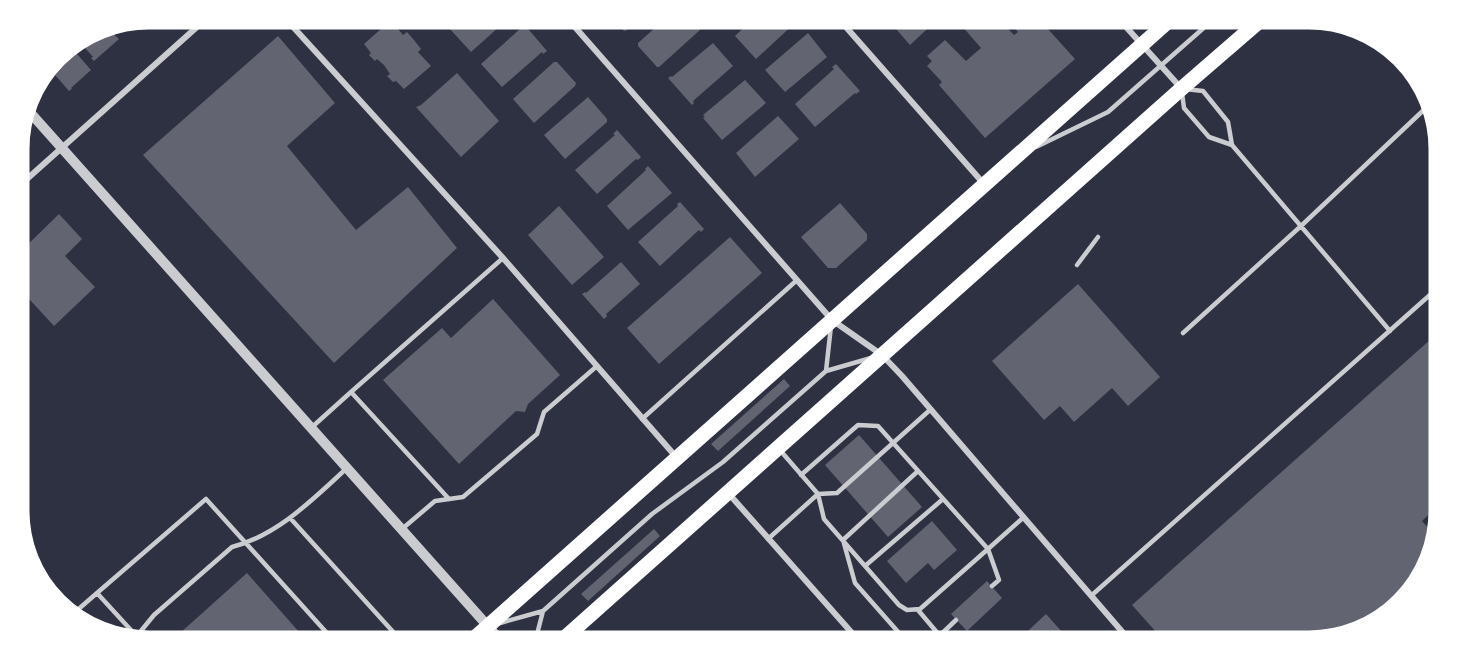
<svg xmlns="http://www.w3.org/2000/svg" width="1459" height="660" font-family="Commissioner,sans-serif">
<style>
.building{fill:#626471}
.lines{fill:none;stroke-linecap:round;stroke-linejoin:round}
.service{stroke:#caccd0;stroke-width:4.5}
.minor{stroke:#caccd0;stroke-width:6}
.tertiary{stroke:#caccd0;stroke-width:10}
.primary{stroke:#fff;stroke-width:15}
.rim{fill:none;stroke:#fff;stroke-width:3}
</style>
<rect width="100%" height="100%" fill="#2d3142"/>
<path class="building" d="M460,18H509L471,52L449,28Z
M613,18H641L627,30L624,31Z
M666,18H689L700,30L659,67H657L638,46V43Z
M754,18H795L797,21L756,59L735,36Z
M893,18H939L910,45L889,21Z
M955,18H998L1014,35L1018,32L1009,22L1013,18H1016L1024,27L1034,18H1038L1075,59L985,138L939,85L942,82L927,66L932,61L927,56L945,40L966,61L981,48Z
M391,20L403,35L407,32L414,40L421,49L418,52L431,66L404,89L396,81L393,82L387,76L390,74L384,65L377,59L375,61L369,55L371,53L364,44Z
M523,23L547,51L543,54L542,52L502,87L481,64L521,28L519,26Z
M106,27L119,39L94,61L91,58L93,57L79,41L99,28Z
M808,33L827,57L785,92L765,70Z
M278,36L335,103L287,146L356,230L408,187L457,248L334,363L143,155Z
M713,43L733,66L693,101L694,103L692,105L668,78L671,76L672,77Z
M70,46L91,70L71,88L72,89L69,91L49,68L62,51Z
M554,62H557L576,83L575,86L534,123L513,99Z
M836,64L860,91L856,94L855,93L815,127L795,104L834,69L832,67Z
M457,73L499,121L461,157L416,107L421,105Z
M745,80L766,103L722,140L703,118L705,117L703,115Z
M588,97L607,119V122L565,159L544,135Z
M778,116L799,139L755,177L736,153Z
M617,130L641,157L638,160L636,159L597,194L575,170L615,135L613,134Z
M648,166L672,193L628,230L607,206L646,170L645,169Z
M680,202L704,229L701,232L699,230L660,266L638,242L678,206L677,204Z
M840,203L867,234V240L836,268H828L801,237Z
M559,206L604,257L572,285L528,235Z
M59,214L82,239L65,256L95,287L54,326L19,288V253Z
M730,237L762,273L659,364L627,328Z
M621,262L640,284L606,314L607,316L604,319L582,294L585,292L586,293Z
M1078,284L1160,377L1128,406L1112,388L1074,422L1060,406L1044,420L992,361Z
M493,299L560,375L528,404L525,412L516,411L459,464L383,380L442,328L451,338Z
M1440,331L1441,503L1422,521L1436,537L1431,561L1426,568L1357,628L1318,642H1165L1132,605Z
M784,379L790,386L718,451L711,444Z
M859,435L922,507L888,537L825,465Z
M932,521L957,550L934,570L928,563L906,583L887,561Z
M654,529L660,536L588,601L581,594Z
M247,573L308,642H170Z
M987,581L1002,598L967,631L951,614Z
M1046,614L1071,642H1016Z"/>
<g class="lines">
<path class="service" d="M1185,89L1203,91L1228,122L1232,145L1390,331
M1182,93L1184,108L1209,137L1232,145
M1036,147L1108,112L1215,18
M1077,265L1098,237
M1183,333L1301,226L1429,105
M826,371L831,326
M351,392L503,258
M931,409L837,493L818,494L824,519L899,605L907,610L920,609L988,549L999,580L992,586
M642,419L797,280
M311,428L351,392L449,499
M801,475L858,425L878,426L988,549L1024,517
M291,519L395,634L386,642
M402,529L435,501L463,497L537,434L544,412L597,366
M768,539L818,494L779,449
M865,566L943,499
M1092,595L1440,286
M918,610L940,636V642
M74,613L97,593
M500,623L543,611L652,514L723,462L826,371L871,358
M136,637L154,615L232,547C278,535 312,500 347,468
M140,640L97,593L206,499L335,642
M535,642L543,611
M907,642L855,583L843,540L918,471
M930,642L934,641L956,620"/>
<path class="minor" d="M285,18L503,258L677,458
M567,18L832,320L882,355L902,376L1131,642
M838,18L984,184
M1118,18L1181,88
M18,187L207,18
M729,494L860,642"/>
<path class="tertiary" d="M27,109L502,642"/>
<path class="primary" d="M470,642L1172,18
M560,642L1181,89L1263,18"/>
</g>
<path d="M0 0H1459V660H0ZM149 28H1309A121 121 0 0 1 1430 149V511A121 121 0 0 1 1309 632H149A121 121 0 0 1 28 511V149A121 121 0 0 1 149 28Z" fill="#fff" fill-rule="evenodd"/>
<path class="rim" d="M149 28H1309A121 121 0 0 1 1430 149V511A121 121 0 0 1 1309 632H149A121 121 0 0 1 28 511V149A121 121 0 0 1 149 28Z"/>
</svg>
